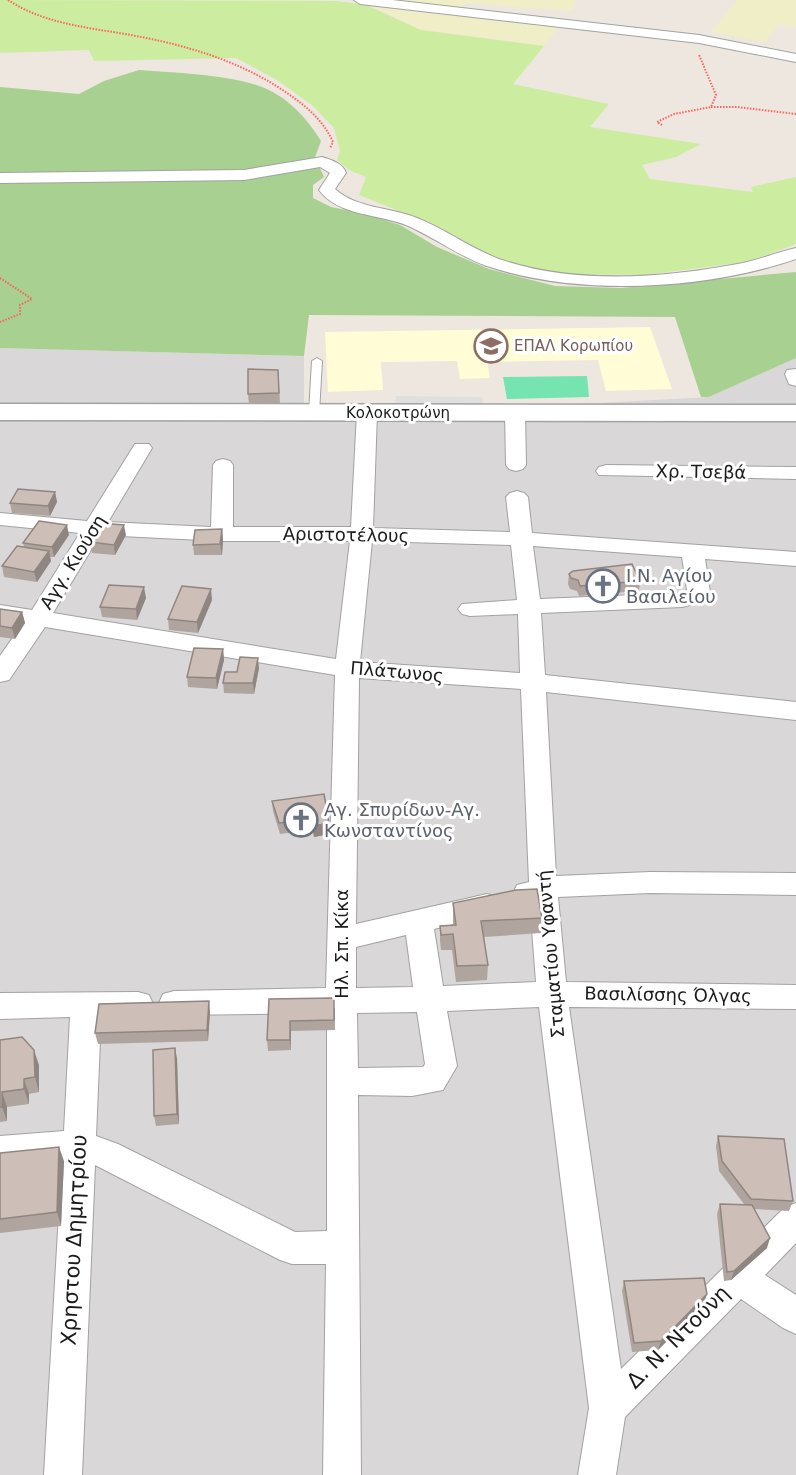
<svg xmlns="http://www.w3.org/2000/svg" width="796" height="1475" font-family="'DejaVu Sans',sans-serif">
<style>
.residential{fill:#d9d7d7}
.education{fill:#fffcd6}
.farmland{fill:#efeec7}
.grass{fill:#cced9f}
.forest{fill:#a8d090}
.pitch{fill:#75e4b0}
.parking{fill:#dfdfdf}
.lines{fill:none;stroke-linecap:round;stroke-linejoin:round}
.service-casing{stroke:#a2a2a2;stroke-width:2}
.minor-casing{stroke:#a2a2a2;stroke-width:2}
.tertiary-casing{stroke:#a2a2a2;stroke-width:3}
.path{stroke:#ff615e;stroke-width:2;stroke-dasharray:1.5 1.5;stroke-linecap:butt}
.service{fill:#fff;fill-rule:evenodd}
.minor{fill:#fff;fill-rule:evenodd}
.tertiary{fill:#fff;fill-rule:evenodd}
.wall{fill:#b0a49e}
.shaded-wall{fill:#908681}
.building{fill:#cdbfb8;stroke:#908681;stroke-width:1.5}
.labels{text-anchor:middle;stroke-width:6;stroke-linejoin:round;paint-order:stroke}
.far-education-label{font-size:15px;fill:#785e54;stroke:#fff;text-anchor:start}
.far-street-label{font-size:15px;fill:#1b1b1b;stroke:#fff}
.street-label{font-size:18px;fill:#1b1b1b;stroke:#fff}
.worship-label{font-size:18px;fill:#5b616d;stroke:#fff;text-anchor:start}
.near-street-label{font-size:21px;fill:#1b1b1b;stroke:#fff}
</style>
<rect width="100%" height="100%" fill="#ede7df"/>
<path class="residential" d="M0,348L304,356V419L709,397L796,358V1475H0Z"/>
<path class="education" d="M650,327L672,389L606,391L598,360L487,362L490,378L460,379L457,361L381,362L383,390L328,392L325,332Z"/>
<path class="farmland" d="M375,0H576L573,11L466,3L460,9Z
M737,0H796V27L779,24L766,42L711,32Z
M365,3L559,27L544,46L421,30Z"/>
<path class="grass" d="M0,0L337,1L366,5L421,30L544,46L513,84L609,104L590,127L701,144L676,157L642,165L650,179L753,192L751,187L796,177V244L747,262L644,275L569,274L530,268L483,254L411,216L359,195L366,177L349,170L337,160L340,151L334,128L313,106L277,80L236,58L94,61L89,50L0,53Z"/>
<path class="forest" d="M139,70C175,73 225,74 259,86C286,95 307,118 321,141L315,157L324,177L313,185V198L331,207L366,214L400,225L437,247L489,269L555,286L621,288L796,272V358L709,397H701L675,317L309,315L304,356L0,348V87L79,94L104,81Z"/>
<path class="pitch" d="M587,376L589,397L507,399L503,377Z"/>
<path class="parking" d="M396,396L482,397L483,404H395Z"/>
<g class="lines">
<defs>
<path id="service" d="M317,358L322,361L319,413L314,416L309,413L312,361Z"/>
<path id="minor" d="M354,0H392L699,35L796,54V62L699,43L360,4Z
M322,157C331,160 343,163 346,173L335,189C357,209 391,207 417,218C445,229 470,248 499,259C575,285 665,278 743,263C761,259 778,252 796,248V259C706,290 578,297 487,266C458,256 434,237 406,225C379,214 338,216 319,190L330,173L320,167L244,180L0,183V173L244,170Z
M796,369V386L789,384L785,374L787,370Z
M367,407L374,409L377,413L373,528L510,532L506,497L510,493L517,491L524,493L528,497L532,533L796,552V566L705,559L710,592L702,602L682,607L541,613L545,675L796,702V720L546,692L556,876L650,872L796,873V895L650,893L558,897L566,982L796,985V1009L569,1007L621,1369L784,1208L796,1203V1243L765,1275L796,1295V1334L783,1328L741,1299L625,1417L616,1475H578L589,1408L539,1007L447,1011L457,1066L443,1090L412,1096L358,1095L361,1475H323L326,1264H292L280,1260L95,1165L82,1475H44L62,1160L0,1166V1136L64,1131L70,1017L0,1019V993L138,992L149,995L153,1004L149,1013L138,1016L101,1017L96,1136L118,1144L295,1232L327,1231V1013L174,1015L163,1012L159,1003L163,994L174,991L326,988L335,675L45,627L9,680L0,682V656L23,623L0,619V605L32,610L80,533L0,525V513L87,521L135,444H149L152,448L108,522L211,527L213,465L216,461L223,459L230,461L233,465V527H351L357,413L360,409ZM100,535L222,541H350L336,659L53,613ZM372,541L511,545L517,600L462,604L458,609L462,614L470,616L518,614L520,673L360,662ZM533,546L682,557L687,590L682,593L540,599ZM359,678L521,689L529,882L517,885L513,893L517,901L530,903L536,982L443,986L434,929L497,913L501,905L497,897L487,894L356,924ZM406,935L413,987L356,988V947ZM417,1012L425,1064L423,1067L358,1068L357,1013Z
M515,407L522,409L525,413L526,465L523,469L516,471L509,469L506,465L505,413L508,409Z
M606,465L796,467V479L599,475L596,471L599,467Z"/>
<path id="tertiary" d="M0,404L796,405V421L0,420Z"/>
</defs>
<use href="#service" class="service-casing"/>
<use href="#minor" class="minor-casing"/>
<use href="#tertiary" class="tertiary-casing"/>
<path class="path" d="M8,0C43,23 84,27 125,34C183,44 239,60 287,93C306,106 323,120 333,142L330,148
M711,107H737L796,114
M662,125L657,122L674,114L711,107L716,95L699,55
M0,278L32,299L20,305V314L0,322"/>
<use href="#service" class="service"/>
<use href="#minor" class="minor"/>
<use href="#tertiary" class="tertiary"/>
</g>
<path class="wall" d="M278,370L280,403L249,404L248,394Z
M55,492L57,502L50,516L12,513L10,503Z
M222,529L223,540L222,555H194L193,545Z
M69,535L54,557H50L51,561L37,582L4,577L2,566L24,547L23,543Z
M126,535L115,555L92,553L90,542Z
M569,574L640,581L639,591L579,596L577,591L570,589L568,584Z
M146,598L137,620L102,617L100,607Z
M212,600L198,633L169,630L168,619Z
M0,609L22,612L25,623L15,639L0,637Z
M223,649L224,660L217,689L188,687L187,677Z
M259,668L254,694L224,693L223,683L237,672Z
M272,801L329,823L330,834L314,837L312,830L280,834L273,811Z
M453,903L542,918L541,933L484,937L488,965L487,980L456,982L452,950H441L440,941V926L453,925Z
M269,999L335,1008V1030L291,1031V1050L268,1051L267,1040Z
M210,1012L208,1041L98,1044L95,1033Z
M0,1040L39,1065V1092L29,1094V1104L7,1107V1121L0,1122Z
M177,1058L179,1124L156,1126L154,1116Z
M718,1136L793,1201L789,1211L754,1209L767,1248L731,1280L724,1281L717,1214L720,1204H744L719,1171L716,1146Z
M0,1153L64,1161L61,1226L0,1233Z
M624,1281L704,1304L658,1350L632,1352L622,1291Z"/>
<path class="shaded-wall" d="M55,492L57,502L50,516L48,506Z
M67,525L69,535L54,557L52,547Z
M124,525L126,535L115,555L114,545Z
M222,529L223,540L222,555L220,544Z
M49,551L51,561L37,582L34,572Z
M144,587L146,598L137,620L136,609Z
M211,589L212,600L198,633L197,622Z
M22,612L25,623L15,639L12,628Z
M223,649L224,660L217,689L216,678Z
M258,658L259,668L254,694L253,683Z
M329,823L330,834L314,837L313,826Z
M209,1001L210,1012L208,1041L207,1030Z
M290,1021L291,1031V1050L290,1040Z
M175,1048L177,1058L179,1124L177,1114Z
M34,1050L39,1065V1092L35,1077Z
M24,1079L29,1094V1104L24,1089Z
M2,1092L7,1107V1121L2,1107Z
M59,1147L64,1161L61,1226L57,1212Z
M770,1238L767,1248L731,1280L734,1271Z
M707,1294L704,1304L658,1350L661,1341Z"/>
<path class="building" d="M248,369L278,370L279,393L248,394Z
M18,489L55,492L48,506L10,503Z
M39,521L67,525L52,547L23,543Z
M100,523L124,525L114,545L90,542Z
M222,529L220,544L193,545L195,530Z
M17,546L49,551L34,572L2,566Z
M632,564L640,581L580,586L578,580L571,578L569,574L573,571Z
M109,585L144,587L136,609L100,607Z
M182,586L211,589L197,622L168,619Z
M0,609L22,612L12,628L0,626Z
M194,648L223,649L216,678L187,677Z
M240,657L258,658L253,683H223L225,672H237Z
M324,794L329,823L313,826L312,819L279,823L272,801Z
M537,889L542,918L481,921L488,965L457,966L453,934L441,935L440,926L456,925L453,903L516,890Z
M334,998V1020L290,1021V1040H267L269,999Z
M209,1001L207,1030L95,1033L99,1004Z
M22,1037L34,1050L35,1077L24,1079V1089L2,1092V1107H0V1040Z
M175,1048L177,1114L154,1116L153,1050Z
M718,1136L784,1139L793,1201L751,1199L722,1161Z
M59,1147L57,1212L0,1219V1153Z
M720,1204L752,1205L770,1238L734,1271L727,1272Z
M704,1278L707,1294L661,1341L634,1343L624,1281Z"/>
<defs>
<symbol id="school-ring" viewBox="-11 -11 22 22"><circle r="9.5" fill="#fff" stroke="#8d6e63" stroke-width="1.5"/><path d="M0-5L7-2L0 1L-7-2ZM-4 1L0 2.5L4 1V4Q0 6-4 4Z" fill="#8d6e63"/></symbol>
<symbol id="church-ring" viewBox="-11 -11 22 22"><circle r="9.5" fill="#fff" stroke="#6b7280" stroke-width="1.5"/><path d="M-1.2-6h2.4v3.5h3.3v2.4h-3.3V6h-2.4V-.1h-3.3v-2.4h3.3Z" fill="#6b7280"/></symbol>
</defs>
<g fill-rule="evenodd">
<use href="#school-ring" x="472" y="327" width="38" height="38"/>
<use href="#church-ring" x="584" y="567" width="38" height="38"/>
<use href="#church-ring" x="282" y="801" width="38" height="38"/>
</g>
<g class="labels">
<g class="far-education-label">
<text x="514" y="351">ΕΠΑΛ Κορωπίου</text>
</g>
<g class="far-street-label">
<text x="398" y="418">Κολοκοτρώνη</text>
</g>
<g class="street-label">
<text transform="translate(701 472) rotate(1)" y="6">Χρ. Τσεβά</text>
<text transform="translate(346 535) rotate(1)" y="6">Αριστοτέλους</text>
<text transform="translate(73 562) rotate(-58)" y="6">Αγγ. Κιούση</text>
<text transform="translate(397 672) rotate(5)" y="6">Πλάτωνος</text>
<text transform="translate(342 944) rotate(-90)" y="6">Ηλ. Σπ. Κίκα</text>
<text transform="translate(551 954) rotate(-95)" y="6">Σταματίου Υφαντή</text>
<text transform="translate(668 995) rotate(1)" y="6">Βασιλίσσης Όλγας</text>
</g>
<g class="worship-label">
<text x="626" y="582">Ι.Ν. Αγίου<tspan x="626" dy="21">Βασιλείου</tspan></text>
<text x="324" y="816">Αγ. Σπυρίδων-Αγ.<tspan x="324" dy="21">Κωνσταντίνος</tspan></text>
</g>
<g class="near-street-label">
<text transform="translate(74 1240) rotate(-87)" y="7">Χρηστου Δημητρίου</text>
<text transform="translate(678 1337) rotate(-45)" y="7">Δ. Ν. Ντούνη</text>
</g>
</g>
</svg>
